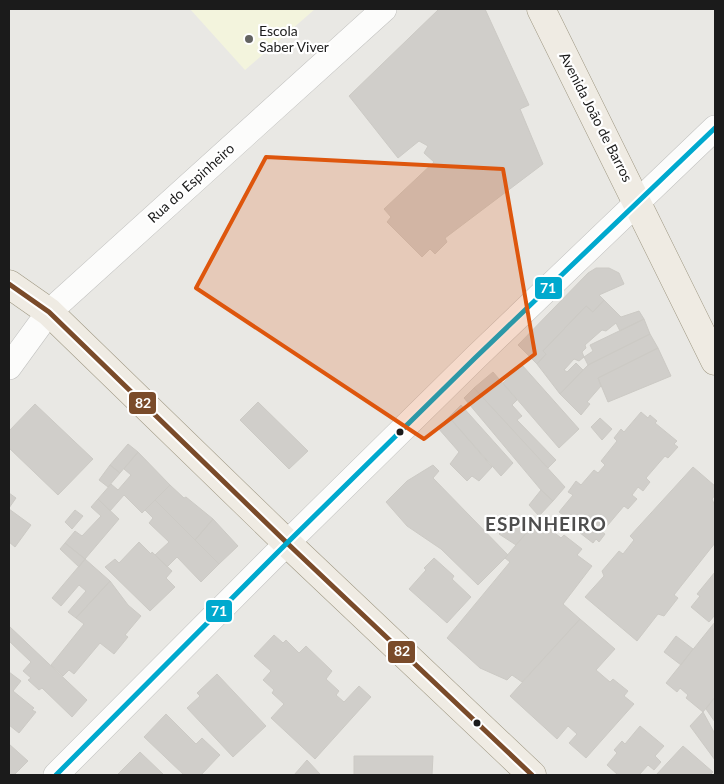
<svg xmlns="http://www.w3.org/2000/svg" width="724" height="784" font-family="Lato,sans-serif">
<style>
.education{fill:#f3f4dd}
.building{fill:#d0ceca;stroke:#cccac5}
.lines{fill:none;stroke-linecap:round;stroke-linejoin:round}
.minor-casing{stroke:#c2c2c0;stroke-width:26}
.major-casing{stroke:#9e9782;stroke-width:29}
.minor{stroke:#fcfcfb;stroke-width:25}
.major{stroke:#efebe3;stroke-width:28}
.bus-1-casing{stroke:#fff;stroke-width:9}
.bus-2-casing{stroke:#fff;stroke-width:9}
.bus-1{stroke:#7a4b2a;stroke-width:5}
.bus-2{stroke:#00a9ce;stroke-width:5}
.marked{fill:#de560d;fill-opacity:0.2;stroke:#de560d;stroke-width:4;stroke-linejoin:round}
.poi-dot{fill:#636361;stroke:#fff;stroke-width:2}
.bus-dot{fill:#1b1b1b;stroke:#fff;stroke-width:2}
.labels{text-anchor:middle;stroke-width:4.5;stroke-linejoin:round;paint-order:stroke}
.poi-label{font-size:14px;fill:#1b1b1b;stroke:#fff;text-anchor:start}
.street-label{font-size:14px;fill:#1b1b1b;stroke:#fff}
.district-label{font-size:19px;font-weight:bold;letter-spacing:1px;fill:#4e4e4e;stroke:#fff}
.line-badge{stroke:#fff;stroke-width:2}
.badge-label{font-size:14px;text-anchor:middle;font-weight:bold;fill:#fff}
</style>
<rect width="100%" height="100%" fill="#e9e8e4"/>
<path class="education" d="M190,9H315L245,70Z"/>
<path class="building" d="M439,9H485L529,105L520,109L543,164L445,238L447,242L435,254L430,249L422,257L387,222L391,217L384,209L434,162L424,153L428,146L419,141L398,158L349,96Z
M596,268H609L619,273L624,284L599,295L604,300L593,312L586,306L543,351L546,354L537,364L518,345L588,273Z
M604,300L621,317L639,311L644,319L620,331L616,323L606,331L602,330L585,345L586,348L582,352L584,357L579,361L574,359L564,370L567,372L576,363L583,370L560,394L537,364L546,354L543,351L586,306L593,312Z
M644,319L650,334L588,365L584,357L593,351L590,345Z
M650,334L658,348L598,378L601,386L587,402L590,404L581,415L560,394L588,365Z
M658,348L671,376L608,402L598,378Z
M522,365L579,429L559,448L503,383Z
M493,372L517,400L512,405L522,416L517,420L556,460L548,468L474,388Z
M474,388L565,487L553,501L541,490L464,398Z
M258,402L308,451L289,469L240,420Z
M35,404L93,459L58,495L9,448V431Z
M461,405L513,463L501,476L449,417Z
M641,412L648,418L650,415L657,421L655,423L677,441L674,444L678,447L668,458L665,456L646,478L650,482L643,491L638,487L632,495L637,499L628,509L624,506L602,532L605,534L599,542L596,539L593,543L575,529L573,531L564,524L568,519L559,512L573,495L568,492L576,481L581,485L594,470L598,473L605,465L601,461L617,441L614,438L621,429L624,432Z
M449,417L492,467L479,481L472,476L467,481L450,464L459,452L438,428Z
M600,418L612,429L602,440L591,427Z
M128,444L138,452L120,473L110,465Z
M138,452L170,485L142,513L124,495L110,511L98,499L111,484L118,490L131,475L124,469Z
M110,465L120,473L108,487L99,480Z
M433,465L439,471L433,478L508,555L478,585L441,549L407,526L386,502L407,481Z
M693,467L715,486V495L712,499L715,506V543L674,595L678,598L664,616L658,614L637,641L585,597L604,576L602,571L619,551L623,554L634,540L630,536Z
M170,485L184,498L186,497L213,519L195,540L155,500Z
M541,490L553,501L539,516L529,505Z
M9,493L16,498L9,508Z
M98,499L119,519L85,559L65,543L75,531L82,536L101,516L91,507Z
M155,500L219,564L201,582L177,557L167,567L155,555L169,542L149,523L153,518L145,510Z
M9,509L31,525L15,547L9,542Z
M75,510L83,516L72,529L65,522Z
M516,517L530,529L516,545L499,534Z
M213,519L238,546L219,564L195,540Z
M538,519L561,538L564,535L582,549L577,555L592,566L563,604L580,619L522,682L512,675L507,680L480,668L447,638L510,562L505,558Z
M139,542L151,554L152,552L172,571L166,578L175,587L150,611L105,567L115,559L119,563Z
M65,543L85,559L79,567L60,549Z
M434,558L454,576L452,579L471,597L447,623L409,589L426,570L424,568Z
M85,559L110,581L76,618L68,612L86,591L79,585L61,606L52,598Z
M715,572V615L709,622L691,607L700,596L697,594Z
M110,581L128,605L141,616L125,635L128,637L114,654L100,643L74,674L69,670L63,676L51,665L84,624L76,618Z
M580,619L615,649L596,670L610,682L613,679L628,691L624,696L634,704L586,758L569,743L577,734L568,726L557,739L510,696Z
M715,622V697L703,712L686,698L688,695L680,688L677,692L666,683Z
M9,626L87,700L72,717L42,688L39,690L28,680L31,678L23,671L31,662L9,641Z
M274,635L283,643L286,640L299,653L306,646L332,671L326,679L339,691L336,695L344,702L359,686L371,697L315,759L271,718L284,704L272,693L274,690L263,680L271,671L254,656Z
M676,636L693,649L681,665L664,652Z
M9,672L21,681L13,691L34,708L32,710L36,712L19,733L9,725Z
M217,674L266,726L233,757L187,708L200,696L197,693Z
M715,697V722L706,709Z
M703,712L715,734V760L690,726Z
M166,714L196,744L202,738L220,755L201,775H184L144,737Z
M640,726L664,746L655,756L661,762L654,770L648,765L639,775H618L607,765L617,753L614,750L622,741L625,744Z
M9,744L28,761L14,775H9Z
M683,746L713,772L710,775H656Z
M140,752L164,775H117Z
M354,756H433L432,775H354Z
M307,760L320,774L319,775H294Z"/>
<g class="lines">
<defs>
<path id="minor" d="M9,367L49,312L384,9
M56,775L287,543L475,358L715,128"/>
<path id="major" d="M541,9L715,361
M9,284L49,312L287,543L532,775"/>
</defs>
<use href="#minor" class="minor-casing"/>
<use href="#major" class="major-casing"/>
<use href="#minor" class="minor"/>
<use href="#major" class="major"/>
<defs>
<path id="bus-1" d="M9,284L49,312L287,543L532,775"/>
<path id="bus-2" d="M56,775L287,543L475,358L715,128"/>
</defs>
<use href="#bus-1" class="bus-1-casing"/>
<use href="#bus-2" class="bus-2-casing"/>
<use href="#bus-1" class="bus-1"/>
<use href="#bus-2" class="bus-2"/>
</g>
<path class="marked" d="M266,157L503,169L535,354L424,439L196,288Z"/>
<circle class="poi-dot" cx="249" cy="39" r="5"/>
<g class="bus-dot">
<circle cx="400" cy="432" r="4.5"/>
<circle cx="477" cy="723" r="4.5"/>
</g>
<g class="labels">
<g class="poi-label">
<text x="259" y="36">Escola<tspan x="259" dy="16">Saber Viver</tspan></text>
</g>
<g class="street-label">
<text transform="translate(596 117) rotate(63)" y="5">Avenida João de Barros</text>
<text transform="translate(191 183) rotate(-42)" y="5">Rua do Espinheiro</text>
</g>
<g class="district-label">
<text x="546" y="531">ESPINHEIRO</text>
</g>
</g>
<g class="line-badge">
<rect x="534" y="276" width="29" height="24" rx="5" fill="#00a9ce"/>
<rect x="128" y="391" width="29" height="24" rx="5" fill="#7a4b2a"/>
<rect x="205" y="599" width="28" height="24" rx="5" fill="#00a9ce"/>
<rect x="387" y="640" width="29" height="24" rx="5" fill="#7a4b2a"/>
</g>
<g class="badge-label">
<text x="548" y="293">71</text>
<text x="143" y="408">82</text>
<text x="219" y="616">71</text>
<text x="402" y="656">82</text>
</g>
<rect width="724" height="784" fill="none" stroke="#1b1b1b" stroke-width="20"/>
</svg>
